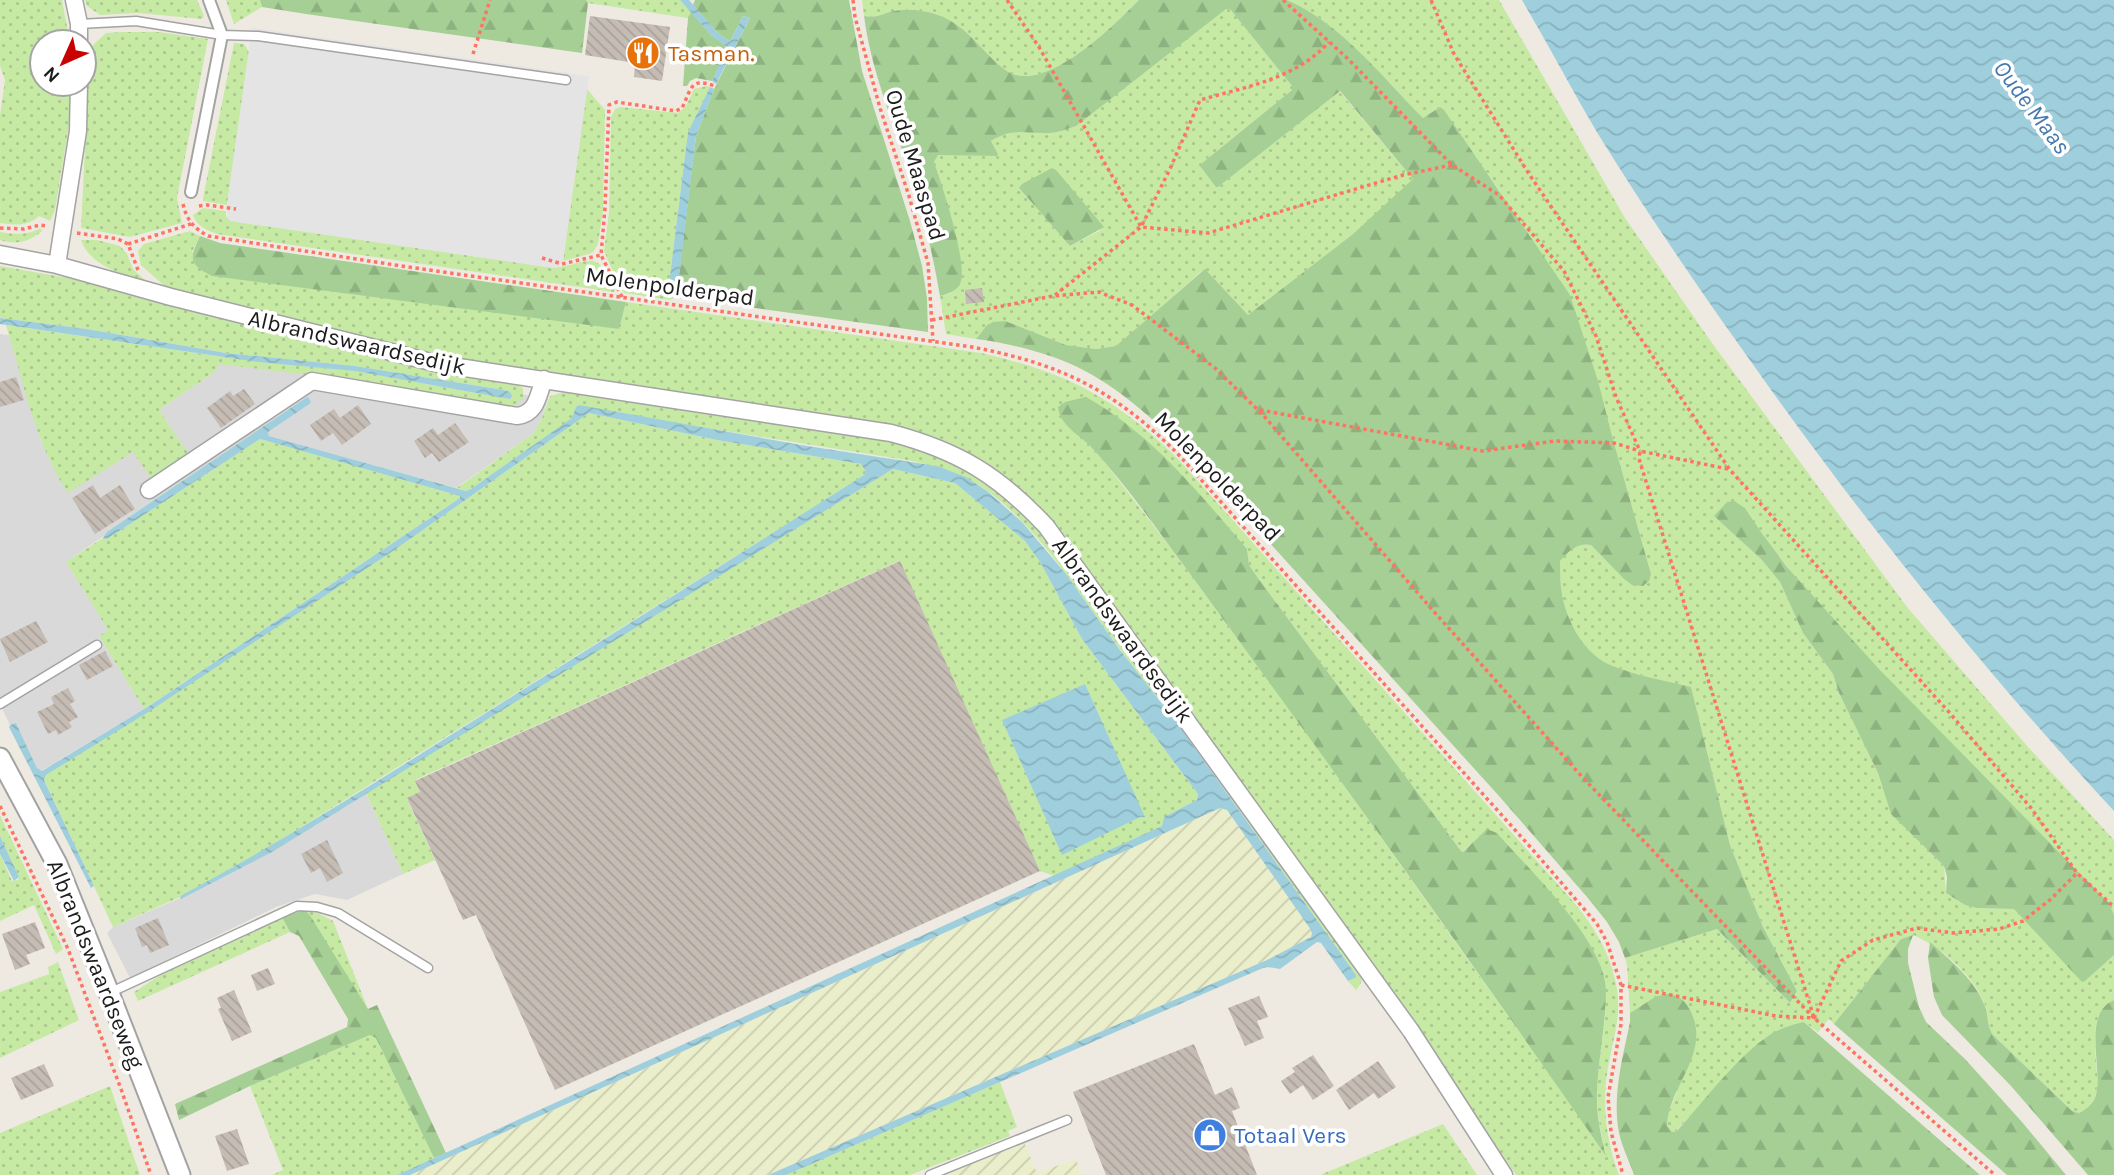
<svg xmlns="http://www.w3.org/2000/svg" width="2114" height="1175" font-family="Karla,sans-serif">
<style>
.residential{fill:#dad9d9}
.farmland{fill:url(#farmland-furrows)}
.grass{fill:url(#grass-dots);fill-rule:evenodd}
.forest{fill:url(#forest-firs)}
.parking{fill:#e4e4e4}
.water{fill:url(#water-waves)}
.building{fill:url(#building-back-hatch)}
.lines{fill:none;stroke-linecap:round;stroke-linejoin:round}
.service-casing{stroke:#a3a3a3;stroke-width:11}
.pedestrian-casing{stroke:#a3a3a3;stroke-width:14}
.minor-casing{stroke:#a3a3a3;stroke-width:19}
.tertiary-casing{stroke:#a3a3a3;stroke-width:23}
.path{stroke:#fe7462;stroke-width:3.5;stroke-dasharray:3.5 3.5;stroke-linecap:butt}
.service{stroke:#fff;stroke-width:8}
.pedestrian{stroke:#fff;stroke-width:10}
.minor{stroke:#fff;stroke-width:16}
.tertiary{stroke:#fff;stroke-width:19}
.labels{text-anchor:middle;stroke-width:7;stroke-linejoin:round;paint-order:stroke}
.food-label{font-size:23px;fill:#c56008;stroke:#fff;text-anchor:start}
.street-label{font-size:23px;fill:#1c1c1c;stroke:#fff}
.shop-label{font-size:23px;fill:#366cbe;stroke:#fff;text-anchor:start}
.water-label{font-size:24px;font-style:italic;fill:#4679ae;stroke:#fff}
</style>
<defs>
<pattern id="farmland-furrows" width="10" height="10" patternUnits="userSpaceOnUse" patternTransform="scale(1.75)"><rect width="10" height="10" fill="#ebeecb"/><path d="M-1 1l2-2M0 10L10 0M9 11l2-2" fill="none" stroke="#c9ccae"/></pattern>
<pattern id="grass-dots" width="8" height="8" patternUnits="userSpaceOnUse" patternTransform="scale(1.75)"><rect width="8" height="8" fill="#c6eaa4"/><path d="M2 2h.1M6 6h.1" fill="none" stroke="#aac88d" stroke-width="1.8" stroke-linecap="round"/></pattern>
<pattern id="forest-firs" width="22" height="20" patternUnits="userSpaceOnUse" patternTransform="scale(1.75)"><rect width="22" height="20" fill="#a5cf94"/><path d="M5 1l3.5 6h-7zM16 11l3.5 6h-7z" fill="#8db17f"/></pattern>
<pattern id="water-waves" width="16" height="10" patternUnits="userSpaceOnUse" patternTransform="scale(1.75)"><rect width="16" height="10" fill="#9fcfdd"/><path d="M0 5q4-4 8 0t8 0" fill="none" stroke="#88b1bd"/></pattern>
<pattern id="building-back-hatch" width="6" height="6" patternUnits="userSpaceOnUse" patternTransform="scale(1.75)"><rect width="6" height="6" fill="#c5bcb4"/><path d="M-1 5l2 2M0 0l6 6M5-1l2 2" fill="none" stroke="#a9a19a"/></pattern>
</defs>
<rect width="100%" height="100%" fill="#eeeae1"/>
<path class="residential" d="M0,334L9,335L42,444L189,455L159,410L216,371L219,356L355,371L510,392L548,399L542,418L534,433L456,488L269,436L268,432L311,403L307,397L66,562L109,630L99,636L144,709L41,771L37,768L16,723L10,725L0,704Z
M365,791L403,874L347,900L315,894L276,907L130,978L107,933L113,927L185,896Z"/>
<path class="farmland" d="M1220,808L1227,810L1310,927L1312,933L1308,939L1267,960L768,1175H410Z
M1024,1142L1037,1173L1076,1159L1082,1175H943Z"/>
<path class="grass" d="M0,0H62L70,42H42V84H71L69,125L55,210L50,221L39,216C27,227 15,225 0,223V115L5,80L0,66Z
M85,0H197L204,16L202,19L138,13L100,15L87,6Z
M226,0H260L262,7L234,24Z
M586,0H680L691,12L688,18L588,3Z
M862,0H1139C1114,25 1042,99 1004,69C981,51 967,25 938,15C924,10 905,8 890,12C879,15 877,18 864,16Z
M1287,0H1499L1625,218L1712,343L1907,607L2028,747L2114,840V915L2109,903C2043,836 1976,769 1911,702C1852,642 1790,579 1745,508L1715,516L1761,559L1780,582L1803,633L1833,674L1839,693L1878,773L1891,814L1944,866L1946,893L1965,905L1977,908L2014,909L2085,981L2114,955V1000C2080,1015 2104,1071 2095,1098C2092,1105 2085,1110 2079,1113L2072,1111L1993,1035C1986,1025 1989,1014 1984,1003C1971,973 1942,948 1913,935L1901,939L1834,1024L1829,1019L1818,1032L1804,1022L1765,1038L1741,1061L1676,1131L1672,1132L1667,1127V1115L1677,1092L1655,997L1630,1013L1627,965L1625,958L1717,929L1790,1003L1797,991L1763,927L1730,845L1691,688C1666,681 1638,676 1613,666C1585,656 1567,622 1562,594C1560,584 1560,572 1559,561C1568,552 1577,542 1591,545L1623,578L1651,574L1612,436L1499,190L1440,107L1423,118C1382,77 1342,24 1287,0Z
M1226,9H1230L1292,86V90L1201,164L1218,187L1339,91L1413,179L1412,181L1353,234L1248,315L1202,271L1117,346L1096,349L1066,345L1023,328L993,322L987,325L976,339L946,334L940,296L951,293L957,243L934,162L938,154L997,156L998,154L991,141C1009,129 1025,131 1046,133ZM1019,188L1101,230L1070,246Z
M121,32H159L208,39L177,198L182,223L130,237L81,228L90,48L106,33Z
M234,43L244,44L249,52L227,205L203,201V198Z
M707,86L710,87L688,132L669,284L675,287L678,286L676,297L670,300L625,293L621,290L604,251L609,212L611,117L615,109L620,107L678,113L685,108L694,89Z
M587,89L605,110L603,210L598,244L593,252L589,254L563,261Z
M203,208L226,211V216L231,221L554,268C595,262 595,248 615,290L614,292L217,234C207,230 196,226 193,215Z
M40,228L42,231L41,232C28,242 16,245 0,240V232C13,234 28,236 40,228Z
M190,231L200,236L192,252L619,329L626,302L981,353C1066,372 1118,399 1180,461L1571,899C1594,926 1611,953 1617,989C1622,1018 1611,1046 1607,1074C1602,1108 1607,1143 1619,1175H1516L1390,988L1060,531C1023,491 982,452 929,435C915,431 900,429 886,425L469,361L420,352L169,290L141,265L138,251L144,244ZM1086,398C1152,434 1198,493 1247,549L1249,565L1260,581L1461,851L1462,852L1487,830C1523,867 1604,937 1606,990C1607,1024 1597,1061 1597,1096C1597,1116 1601,1134 1606,1154L1302,726L1173,551L1107,465L1089,445L1078,400Z
M81,240H97L120,246L127,254L133,269L149,284C125,274 90,267 81,240Z
M0,266L97,283L399,361L450,374L518,384L523,389V399L512,406L502,407L335,378L218,364L216,371L159,410L190,456L153,481L133,452L68,493C35,443 23,381 6,325L258,362L355,371L509,399L512,397L510,392L504,390L355,366L226,353L87,329L0,318Z
M564,392L888,440C928,450 969,467 1001,493C1015,505 1028,519 1040,532L1362,973C1363,981 1361,984 1356,990L1348,981L1355,978L1356,975C1296,892 1238,807 1178,724C1159,698 1137,674 1119,648C1078,593 1042,531 986,490C960,472 942,468 912,461L576,407L573,418L471,489L466,491L457,488L534,433L542,418L550,396Z
M589,413L717,440L861,464L866,472L864,475L789,523L271,846L180,897L113,927L43,777L393,551Z
M260,439L460,496V498L144,709L99,636L108,630L66,562L103,538L107,539Z
M893,469L955,483L1025,541L1040,562L1082,639L1198,794L1197,800L1164,817L1162,826L1055,876L1040,871L899,561L415,780L420,792L407,799L435,860L403,874L366,793ZM1085,684L1144,817H1140Z
M0,815L63,949L56,954L34,905L0,921V854L12,881L18,880L19,877L0,836Z
M306,911L318,913L333,921L368,1009Z
M282,917L290,932L138,1001L134,992L173,967Z
M58,962L79,1020L0,1058V992L49,974L48,967Z
M370,1035L376,1038L434,1158L397,1175H272L283,1170L250,1086Z
M1000,1082L1017,1127L1008,1131L1010,1136L910,1175H786Z
M110,1086L140,1175H0V1133Z
M1443,1124L1477,1175H1320Z"/>
<path class="forest" d="M260,0H586L588,3L582,53L306,14L262,7Z
M695,0H849L862,71L910,221L922,266L927,298L928,332L676,297L696,136L714,89L750,18L743,16L730,42L718,33L693,5Z
M1139,0H1287C1342,24 1382,77 1423,118L1440,107L1444,110L1570,295L1598,381L1612,436L1651,574L1649,581L1643,586L1632,585L1623,578L1591,545C1577,542 1568,552 1560,561C1560,572 1560,584 1562,594C1567,622 1585,656 1613,666C1638,676 1666,681 1691,687L1730,845L1763,927L1797,991L1790,1003L1717,929L1625,958L1619,942L1607,922L1587,897L1499,796L1191,456C1159,425 1125,392 1085,371C1057,355 1009,343 976,339L987,325L993,322L1005,321L1066,345L1096,349L1116,346L1205,269L1248,315L1353,234L1413,179L1340,91L1218,187H1216L1200,166L1201,164L1292,90V86L1230,9H1226L1076,126C1066,129 1058,133 1048,133C1025,134 1012,127 991,141L998,154L997,156L938,155L934,162C941,183 971,269 959,286C954,292 947,294 940,296C934,261 926,226 916,191C898,133 872,77 864,16C877,18 879,15 890,12C905,8 924,10 938,15C967,25 981,51 1004,69C1042,99 1114,25 1139,0Z
M691,12L711,35L724,44L727,49L712,81L696,78L690,81L687,86H683L688,18Z
M1052,168L1056,170L1104,227L1070,246L1019,188L1022,184Z
M200,236L220,243L626,302L619,329L212,276C189,264 189,259 200,236Z
M1086,397C1152,434 1199,493 1247,549L1249,565L1260,581L1461,851L1463,852L1487,829L1497,833C1529,870 1605,941 1606,990C1606,1024 1598,1059 1597,1093C1596,1115 1601,1135 1606,1156C1469,958 1328,762 1185,567C1155,527 1125,483 1091,447C1079,434 1060,426 1058,407L1065,402Z
M1734,501L1745,508L1761,532L1787,567L1878,668L2109,903L2114,915V955L2085,981L2082,982L2014,909L1977,908L1965,905L1946,893L1947,877L1944,866L1891,814L1878,773L1839,693L1833,674L1803,633L1780,582L1761,559L1714,516L1727,502Z
M301,911H306L311,917L368,1009L377,1005L446,1153L434,1158L376,1038L370,1035L250,1086L179,1120L175,1104L347,1027L348,1019L299,936L290,932L282,917Z
M1913,935L1908,949V963L1919,1007L1926,1022L1965,1059L2022,1122L2066,1175H2007L1834,1024L1901,939Z
M1930,942C1950,960 1973,978 1984,1004C1989,1014 1986,1025 1993,1035L2072,1111L2079,1113C2085,1110 2092,1105 2095,1098C2105,1071 2080,1015 2114,1000V1175H2088L2011,1086L1942,1015L1934,997L1928,958Z
M1666,994C1678,994 1686,1001 1691,1012C1711,1054 1668,1087 1667,1126L1672,1132L1677,1131C1702,1103 1734,1061 1764,1039C1775,1030 1790,1025 1804,1022L1980,1175H1634C1629,1160 1620,1143 1618,1127C1613,1092 1623,1056 1630,1022V1013L1655,997Z"/>
<path class="parking" d="M252,28L589,76L563,261L560,266L554,268L231,221L228,219L227,205Z"/>
<path class="water" d="M680,0H689L718,33L730,42L743,16L750,18L716,84L712,81L727,47L711,35Z
M1522,0H2114V811C1987,674 1872,531 1764,380C1706,299 1650,218 1598,134C1572,90 1548,44 1522,0Z
M710,87L714,89L696,136L678,286L675,287L669,284L688,132Z
M0,318L87,329L226,353L355,366L504,390L510,392L512,396L510,399L355,371L258,362L0,324Z
M307,397L309,398L311,403L268,432L269,436L466,491L471,489L572,418L576,407L579,405L801,445L937,466L966,477L987,491L1022,522L1066,574L1120,650L1177,723L1356,975L1355,978L1348,981L1321,943L1317,942L1280,969L1268,967L1263,968L786,1175H768L1267,960L1311,937L1312,933L1309,927L1227,810L1220,808L410,1175H397L1162,826L1164,817L1197,800L1198,794L1082,639L1040,562L1025,541L955,483L893,469L272,852L181,899L180,897L182,895C291,837 395,770 500,704C622,628 743,552 864,475L866,472L861,464L717,440L589,413L393,551L145,714L46,775L44,780L94,886L91,888L9,727L10,725L16,723L37,768L42,771L149,706L460,498V496L260,439L107,539L103,538L107,532Z
M1085,684L1145,817H1140L1062,855L1002,720Z
M0,836L19,877L14,881L0,854Z"/>
<path class="building" d="M590,16L670,27L662,81L634,77L635,63L585,55Z
M982,288L984,302L966,304L965,290Z
M16,377L24,400L0,407V382Z
M244,389L255,404L221,428L207,408L230,391L233,396Z
M358,405L371,424L342,445L333,433L321,441L310,425L334,409L340,418Z
M455,423L469,442L439,462L432,453L425,458L414,441L433,428L438,435Z
M93,485L100,498L120,485L135,509L95,534L72,498Z
M900,561L1040,871L555,1090L476,915L463,920L407,798L420,792L415,781Z
M36,621L48,642L10,662L0,639Z
M105,651L113,666L87,680L79,665Z
M68,688L75,701L70,704L78,717L69,722L72,727L58,735L56,730L48,734L37,712L54,704L51,697Z
M327,840L343,873L327,882L320,868L311,873L301,854Z
M158,918L169,945L150,953L147,945L142,947L135,928Z
M35,922L45,948L26,955L30,964L15,970L2,934Z
M268,968L275,984L257,991L251,975Z
M234,990L252,1032L232,1041L218,1009L221,1008L217,998Z
M1259,996L1268,1017L1257,1021L1264,1038L1245,1046L1228,1008Z
M1194,1044L1215,1095L1232,1087L1240,1108L1232,1111L1257,1175H1106L1073,1092Z
M1313,1055L1334,1086L1313,1100L1303,1085L1290,1094L1281,1081L1295,1072L1292,1068Z
M1378,1061L1396,1087L1378,1099L1374,1093L1349,1110L1336,1090Z
M44,1064L54,1086L21,1100L11,1078Z
M237,1129L249,1164L227,1171L215,1136Z"/>
<g class="lines">
<defs>
<path id="service" d="M79,24L136,21L222,35L258,36L566,80
M0,704L97,645
M109,993L297,906L317,907L338,913L428,968
M930,1175L1067,1120"/>
<path id="pedestrian" d="M191,192L222,35L209,0"/>
<path id="minor" d="M74,0L79,24V42
M0,254L57,265L171,297L439,364L891,433C959,451 998,475 1046,526L1411,1031L1504,1175
M57,265L78,131L79,84
M149,490L312,381L517,416C537,414 538,395 544,379"/>
<path id="tertiary" d="M0,758L57,864L109,993L180,1175"/>
</defs>
<use href="#service" class="service-casing"/>
<use href="#pedestrian" class="pedestrian-casing"/>
<use href="#minor" class="minor-casing"/>
<use href="#tertiary" class="tertiary-casing"/>
<path class="path" d="M853,0L855,17L880,108L909,196L928,263L933,341
M1007,0L1039,47L1141,227L1208,233L1403,175L1452,165
M1283,0L1347,58L1452,165L1499,195L1564,271L1596,336L1616,397L1640,451
M1431,0L1454,54L1529,174L1730,470L1948,711L2031,808L2077,873L2114,907
M473,54L490,0
M183,204C187,221 194,228 208,236L408,267L972,347C1061,364 1114,390 1178,454L1533,850L1597,924L1607,942L1621,985V1024L1608,1097L1611,1132L1623,1175
M199,206L207,205L236,209
M0,228L24,229L40,225L46,226
M77,233L118,239L128,244L138,270
M128,244L191,224
M542,258L562,264L601,255
M1055,295L1141,227L1170,169L1200,100C1245,87 1296,79 1329,42
M622,297L601,255L605,208L609,105L617,102L676,111L682,108C692,88 690,76 717,87
M932,320L1053,296L1099,292L1132,305L1215,368L1263,415L1436,614L1584,779L1814,1018
M1260,410L1483,451L1555,441L1614,443L1640,451
M1728,469L1640,451L1639,459L1814,1018L1995,1175
M0,806L68,949L121,1089L151,1175
M1621,985L1776,1016L1814,1018L1841,961L1873,940L1917,928L1953,933L1999,929L2023,921L2051,899L2077,873"/>
<use href="#service" class="service"/>
<use href="#pedestrian" class="pedestrian"/>
<use href="#minor" class="minor"/>
<use href="#tertiary" class="tertiary"/>
</g>
<defs>
<symbol id="restaurant-disc" viewBox="-11 -11 22 22"><circle r="9.5" fill="#e8710a" stroke="#fff"/><path d="M-5-6h1v4h1v-4h1v4h1v-4h1v5L-1.5 .5V6h-2V.5L-5-1ZM5-6V6H3V1.5H1.5Q1.5-4 5-6Z" fill="#fff"/></symbol>
<symbol id="shop-disc" viewBox="-11 -11 22 22"><circle r="9.5" fill="#3f7fe0" stroke="#fff"/><path d="M-5-2.5h2.3a2.7 3.5 0 0 1 5.4 0H5L5.5 6h-11ZM-1.5-2.5h3a1.5 2.3 0 0 0-3 0Z" fill="#fff"/></symbol>
</defs>
<g fill-rule="evenodd">
<use href="#restaurant-disc" x="624" y="34" width="38" height="38"/>
<use href="#shop-disc" x="1191" y="1116" width="38" height="38"/>
</g>
<g class="labels">
<g class="food-label">
<text x="668" y="61">Tasman.</text>
</g>
<g class="street-label">
<text transform="translate(916 165) rotate(73)" y="8">Oude Maaspad</text>
<text transform="translate(670 286) rotate(8)" y="8">Molenpolderpad</text>
<text transform="translate(357 342) rotate(13)" y="8">Albrandswaardsedijk</text>
<text transform="translate(1218 476) rotate(46)" y="8">Molenpolderpad</text>
<text transform="translate(1123 630) rotate(54)" y="8">Albrandswaardsedijk</text>
<text transform="translate(96 964) rotate(68)" y="8">Albrandswaardseweg</text>
</g>
<g class="shop-label">
<text x="1234" y="1143">Totaal Vers</text>
</g>
<g class="water-label">
<text transform="translate(2032 107) rotate(53)" y="8">Oude Maas</text>
</g>
</g>
<g transform="translate(63 63) rotate(225)"><circle r="33" fill="#ffffff" stroke="#a4a4a4" stroke-width="2"/>
<path d="M0-5L12 26L0 18L-12 26Z" fill="#c80200"/>
<text y="-10" font-size="19" font-weight="bold" text-anchor="middle" fill="#1c1c1c">N</text>
</g>
</svg>
